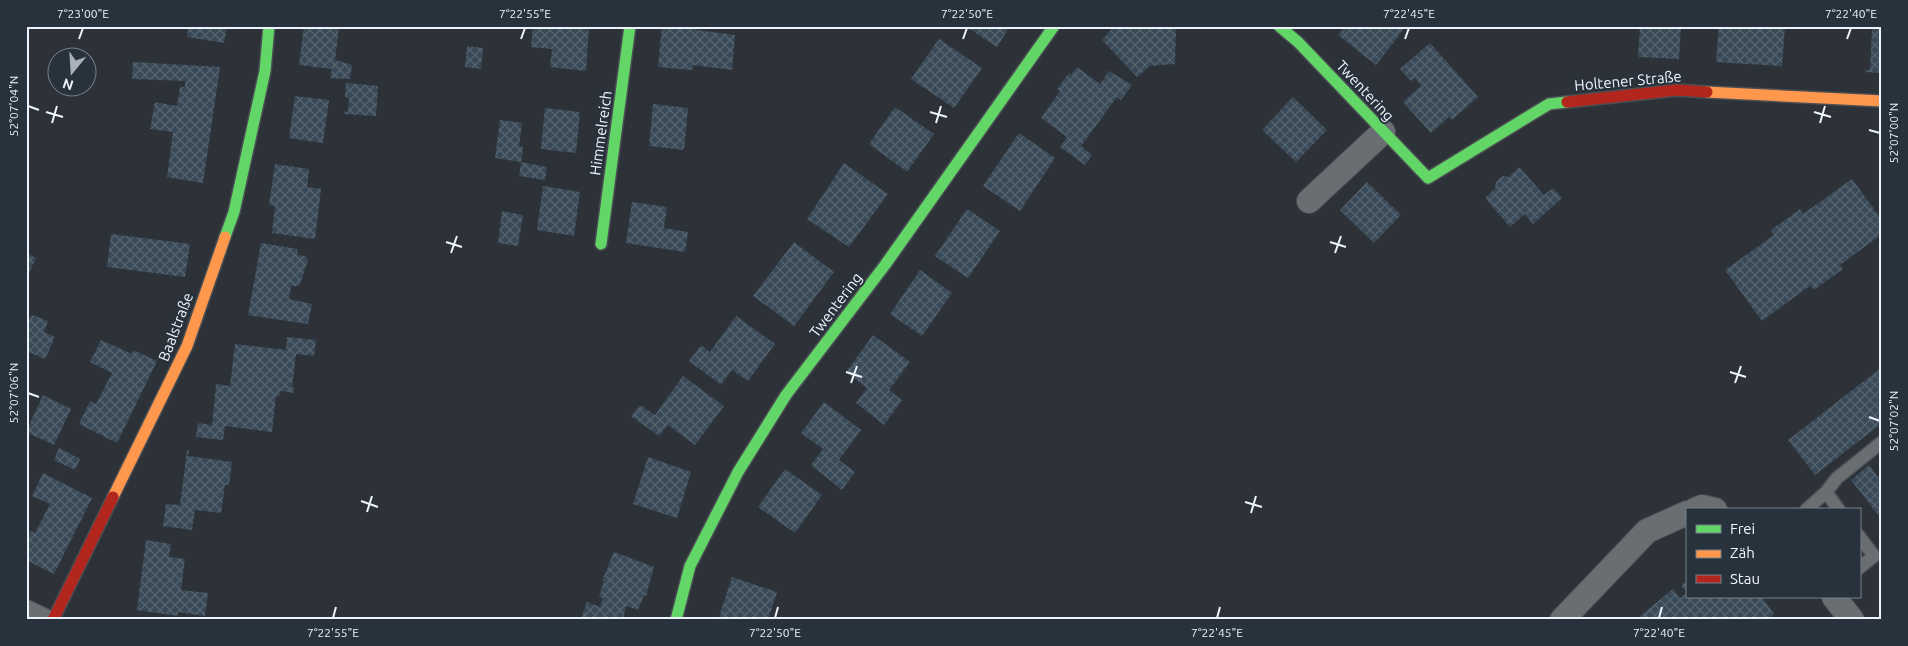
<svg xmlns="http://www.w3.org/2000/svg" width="1908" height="646" font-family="Ubuntu,sans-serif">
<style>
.building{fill:url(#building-cross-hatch)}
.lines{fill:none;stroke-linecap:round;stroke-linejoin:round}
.lane-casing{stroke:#4a4e53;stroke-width:15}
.street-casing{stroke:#4a4e53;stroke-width:26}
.fast-casing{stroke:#4a4e53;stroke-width:14}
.slow-casing{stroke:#4a4e53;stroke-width:14}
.jam-casing{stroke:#4a4e53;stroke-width:14}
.lane{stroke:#696e73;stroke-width:12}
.street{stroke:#696e73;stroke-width:24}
.fast{stroke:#63d668;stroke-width:11}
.slow{stroke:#ff974d;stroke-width:11}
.jam{stroke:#b3261e;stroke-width:11}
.ticks{fill:none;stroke:#eef4fb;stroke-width:2}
.labels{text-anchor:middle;stroke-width:4;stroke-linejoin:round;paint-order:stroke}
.street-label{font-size:15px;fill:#eef4fb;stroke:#28323d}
.neatline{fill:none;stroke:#eef4fb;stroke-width:2}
.ticks-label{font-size:12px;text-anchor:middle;fill:#eef4fb}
</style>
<defs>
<pattern id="building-cross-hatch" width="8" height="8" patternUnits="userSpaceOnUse" patternTransform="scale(1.25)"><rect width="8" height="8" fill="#394957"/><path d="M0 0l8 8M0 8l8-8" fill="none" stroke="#566470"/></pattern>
</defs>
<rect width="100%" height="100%" fill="#2d3238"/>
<path class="building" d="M189,26H227L224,43L187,37Z
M304,26L339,28L335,60L352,65L350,79L330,78L332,69L299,65Z
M533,26H589L586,71L550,67L552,49L531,47Z
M662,26L697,28V30L735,35L732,70L693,65L692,70L658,67Z
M965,26H1010L997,47Z
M1114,26H1176L1175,64L1150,66L1137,77L1102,40Z
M1345,26H1406L1376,65L1338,35Z
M1640,26H1681L1679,59L1638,57Z
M1719,26H1785L1782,66L1716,62Z
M1868,27L1882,28V73L1865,72V70H1870L1872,29H1868Z
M939,39L982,68L954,108L911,79Z
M1430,43L1478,97L1452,120L1449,117L1431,133L1403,102L1421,86L1415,78L1411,81L1400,69Z
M467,46L483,48L481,69L465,67Z
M133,62L220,67L203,183L167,177L173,132L150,129L155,102L177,106L180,87H185V81L132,79Z
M1077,67L1100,84L1109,71L1132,85L1121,100L1117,97L1081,146L1092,155L1085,165L1060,147L1067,137L1041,118L1060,91L1057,89L1069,73L1071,75Z
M346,83L378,86L376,116L344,114V111L348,112L349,98L345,97Z
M295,96L329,100L323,143L289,138Z
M1293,97L1327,130L1296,162L1262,130Z
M653,104L688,108L684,150L649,146Z
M895,107L934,134L907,172L869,144Z
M545,108L580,112L576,153L541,149Z
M500,120L522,123L519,146L523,147L521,162L495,158Z
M1019,133L1055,158L1020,211L983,186Z
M521,162L547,167L545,180L519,176Z
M844,163L888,194L849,247L807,219Z
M275,164L309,169L307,187L321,189L315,239L272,233L275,206L269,205Z
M1519,167L1544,195L1553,188L1562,198L1533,224L1525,214L1510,227L1485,198L1495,188L1496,182L1502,176L1509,177Z
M1852,179L1882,220V234L1840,265L1843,269L1814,290L1811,285L1762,321L1725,270L1774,235L1771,230L1800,209L1803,214Z
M1367,182L1401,215L1374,243L1340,210Z
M543,186L580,192L574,236L537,230Z
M632,202L667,207L664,228L688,232L685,252L626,243Z
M967,209L1000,231L968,278L935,256Z
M502,211L523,215L518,246L498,243Z
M111,234L190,244L185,277L107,267Z
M794,242L834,272L794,326L753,296Z
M261,243L298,249L297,255L305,256L308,260L300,284L297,286H291L289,299L312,304L308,324L248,315Z
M26,253L36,258L26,279Z
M920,270L952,293L922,336L890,314Z
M32,315L48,321L44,332L55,337L45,359L26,351V325Z
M736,316L775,344L748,381L732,370L721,385L689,361L701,345L710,352Z
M873,335L910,362L889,390L902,400L884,425L856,403L867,388L846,372Z
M287,337L316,340L314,356L296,354L292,387L294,388V393L280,391L279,397L276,396L272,432L225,426L223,440L196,437L198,423L212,425L216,384L230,386L235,344L286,350Z
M101,340L132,354L133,350L157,361L117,443L79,424L90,401L96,404L112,373L90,362Z
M1882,367V423L1815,475L1788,440Z
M683,376L724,406L695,445L668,425L659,436L631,416L640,405L655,415Z
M43,395L71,409L54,445L26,432Z
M824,402L861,430L839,460L855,472L842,490L811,465L823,449L801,433Z
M59,448L80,459L75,470L54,460Z
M187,450H189L188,456L232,462L229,485H225L221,513L195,510L192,530L163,526L166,504L180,505Z
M648,457L691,472L677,518L633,504Z
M1869,465L1882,482V520L1851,480Z
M785,469L822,495L795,533L758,507Z
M43,473L92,498L54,574L26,560V533L28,534L30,531L35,533L50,504L32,496Z
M146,540L171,544L169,557L185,559L181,590L208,593L205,616L178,612V616L137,610Z
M614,552L654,567L646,596L644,595L638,610L626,606L623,620L581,619L587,602L600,607L603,598L599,597L604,581H602Z
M732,577L777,592L768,620H718Z
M1687,581V592L1681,586Z
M1673,589L1680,598L1687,593V597H1762L1774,614L1767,620H1720L1717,617L1713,620H1642L1639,617Z"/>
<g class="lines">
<defs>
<path id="lane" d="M1826,492L1837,478L1882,442
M1806,510L1826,492L1839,510
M1859,536L1874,556L1859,568"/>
<path id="street" d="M1309,201L1383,132
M1695,510L1702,507L1715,510
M1834,597L1852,620
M26,612L43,620
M1562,620L1647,531L1687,513"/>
<path id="fast" d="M1279,26L1298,42L1428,178L1549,104L1567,102
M225,237L234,212L265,71L269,26
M601,244L630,26
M676,620L690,566L738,472L786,395L885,265L1054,26"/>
<path id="slow" d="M1707,92L1882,101
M113,497L187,346L225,237"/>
<path id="jam" d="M1567,102L1677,90L1707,92
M53,620L113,497"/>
</defs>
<use href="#lane" class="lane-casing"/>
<use href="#street" class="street-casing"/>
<use href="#fast" class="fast-casing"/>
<use href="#slow" class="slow-casing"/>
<use href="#jam" class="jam-casing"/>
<use href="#lane" class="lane"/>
<use href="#street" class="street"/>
<use href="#fast" class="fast"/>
<use href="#slow" class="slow"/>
<use href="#jam" class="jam"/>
</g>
<path class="ticks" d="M79,39L83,28M521,39L525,28M963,39L967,28M1405,39L1409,28M1847,39L1851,28M28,106L39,110M46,112L63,117M930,112L947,117M1814,112L1831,117M52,123L57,106M936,123L941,106M1820,123L1825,106M1869,130L1880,133M446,242L462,247M1330,242L1346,247M451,253L457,236M1335,253L1341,236M846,372L862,377M1730,372L1746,377M851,383L857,366M1735,383L1741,366M28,393L39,397M1869,417L1880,421M361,501L378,507M1245,502L1262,507M367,512L372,496M1251,513L1256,496M333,618L336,607M775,618L778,607M1217,618L1220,607M1659,618L1662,607"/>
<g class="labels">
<g class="street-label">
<text transform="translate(1628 81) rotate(-5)" y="5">Holtener Straße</text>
<text transform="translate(1365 91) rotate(47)" y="5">Twentering</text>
<text transform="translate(601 133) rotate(-82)" y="5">Himmelreich</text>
<text transform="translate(836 305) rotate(-53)" y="5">Twentering</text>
<text transform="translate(176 327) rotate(-69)" y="5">Baalstraße</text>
</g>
</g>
<rect width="1908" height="646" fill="none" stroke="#28323d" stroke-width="55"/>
<rect x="1686" y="508" width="175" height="90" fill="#28323d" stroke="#778089"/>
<rect x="1696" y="525" width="25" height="8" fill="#63d668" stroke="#778089"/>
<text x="1730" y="534" font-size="15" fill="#eef4fb">Frei</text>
<rect x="1696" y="550" width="25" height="8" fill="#ff974d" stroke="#778089"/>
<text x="1730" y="558" font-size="15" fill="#eef4fb">Zäh</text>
<rect x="1696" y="575" width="25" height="8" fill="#b3261e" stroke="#778089"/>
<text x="1730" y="584" font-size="15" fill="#eef4fb">Stau</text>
<g transform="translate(72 72) rotate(198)"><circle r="24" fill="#28323d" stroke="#778089"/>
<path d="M0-4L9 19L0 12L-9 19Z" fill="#aab0b7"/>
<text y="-8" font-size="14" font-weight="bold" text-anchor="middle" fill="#eef4fb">N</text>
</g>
<rect x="28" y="28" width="1852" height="590" class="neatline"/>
<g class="ticks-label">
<text x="83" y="18">7°23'00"E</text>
<text x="525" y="18">7°22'55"E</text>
<text x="967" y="18">7°22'50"E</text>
<text x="1409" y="18">7°22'45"E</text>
<text x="1851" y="18">7°22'40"E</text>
<text transform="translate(14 106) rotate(-90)" y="4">52°07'04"N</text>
<text transform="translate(1894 133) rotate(-90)" y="4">52°07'00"N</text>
<text transform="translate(14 393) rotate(-90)" y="4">52°07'06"N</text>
<text transform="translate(1894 421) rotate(-90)" y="4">52°07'02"N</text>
<text x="333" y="637">7°22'55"E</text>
<text x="775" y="637">7°22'50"E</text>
<text x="1217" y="637">7°22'45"E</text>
<text x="1659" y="637">7°22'40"E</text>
</g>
</svg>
